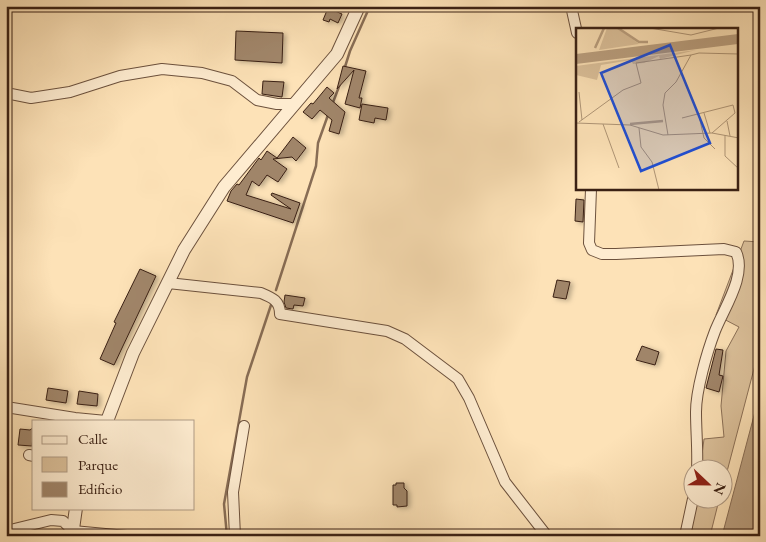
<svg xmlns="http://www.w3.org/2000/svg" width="766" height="542" font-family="'EB Garamond',serif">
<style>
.green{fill:#dcc19b;stroke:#8c7158}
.water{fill:#bba080;stroke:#886d55}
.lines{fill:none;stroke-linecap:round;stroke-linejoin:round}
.stream{stroke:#886d55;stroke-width:2.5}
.building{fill:#a08569;stroke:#3b2114;filter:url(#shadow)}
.minor-casing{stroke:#6c513d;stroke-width:12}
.tertiary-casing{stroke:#6c513d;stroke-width:14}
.minor{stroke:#feecd0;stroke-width:10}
.tertiary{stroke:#feecd0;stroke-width:12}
.inset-river{fill:none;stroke:#bba080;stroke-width:2.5}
.inset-road{fill:none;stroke:#af9576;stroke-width:1}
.view{fill:#1d4ed8;fill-opacity:0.15;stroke:#1d4ed8;stroke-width:2.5}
.inset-edge{fill:none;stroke:#3b2114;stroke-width:2.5}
</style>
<defs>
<filter id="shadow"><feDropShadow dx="3" dy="1.5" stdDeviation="2.5" flood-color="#0004"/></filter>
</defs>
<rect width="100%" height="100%" fill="#fde2b7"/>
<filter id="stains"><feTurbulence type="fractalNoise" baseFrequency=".004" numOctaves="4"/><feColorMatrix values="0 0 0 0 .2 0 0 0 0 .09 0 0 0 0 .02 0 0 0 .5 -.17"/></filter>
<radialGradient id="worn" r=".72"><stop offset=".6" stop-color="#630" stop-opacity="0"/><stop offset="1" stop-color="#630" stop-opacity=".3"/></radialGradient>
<path class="green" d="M744,241L760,242V346L724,483V470H700L704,439L724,437L721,406L726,351L739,327L716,315Z
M695,500H719L710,536H689Z"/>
<path class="water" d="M760,393V536H722Z"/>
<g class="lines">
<path class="stream" d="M344,70L350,51L370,6
M332,105L340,84
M276,290L316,166L318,143L328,115
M227,536L224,504L247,377L271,305"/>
</g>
<path class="building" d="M328,8L342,14L338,23L330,19L329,22L323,20Z
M236,31L283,33L282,63L235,60Z
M343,66L366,71L359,98H362L360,108L345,104L354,70L337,89Z
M263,81L284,82L282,97L262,94Z
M327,87L334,93L329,98L345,112L339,134L329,131L332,120L320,110L312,119L303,112L311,103L313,104Z
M362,104L388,108L386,120L375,118L374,123L359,120Z
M293,137L306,148L296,161L292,157L273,159L287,169L278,182L267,175L259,186L252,181L246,195L291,209L271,195L272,193L300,203L293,223L227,201L231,191L237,184L239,185L259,158L261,160L267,151L277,158Z
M576,199L584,200L583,222L575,221Z
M140,269L156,276L114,365L100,359L116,323L114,322Z
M557,280L570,282L566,299L553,297Z
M285,295L305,298L303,306L294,305L293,309L286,308L284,302Z
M642,346L659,352L655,365L636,360Z
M716,349L723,350L719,375L723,376L719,392L706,388Z
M48,388L68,391L66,403L46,400Z
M79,391L98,394L97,406L77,404Z
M34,427L32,446L18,445L20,429L30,430Z
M396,483H404V488L407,491V506L397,507V505H393V485H396Z"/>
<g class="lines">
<defs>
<path id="minor" d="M571,6L577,33
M6,93L31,98L70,92L120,76L162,69L202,73L232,81L257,100L277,104H294
M591,189L589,243L592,250L602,254H616L724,249L736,252C747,275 724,308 715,331C707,352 696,390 696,412C696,431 698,450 697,470
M168,283L261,293C273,298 280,301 280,314L387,331L405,339L458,379L469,398L505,482L547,536
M6,407L75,418L106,421
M29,455L34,456
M6,531L51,520L63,521L73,531L127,536
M235,536L233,492L244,426
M685,536L694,494"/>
<path id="tertiary" d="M107,421L133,353L184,250L224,187L337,54L359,6
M72,536L76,508"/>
</defs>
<use href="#minor" class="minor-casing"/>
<use href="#tertiary" class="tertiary-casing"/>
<use href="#minor" class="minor"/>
<use href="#tertiary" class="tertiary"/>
</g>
<g transform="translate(576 28)">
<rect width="162" height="162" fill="#fde2b7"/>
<path d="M31,0H42L63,16L23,22ZM120,22L84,31L83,28L68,35L57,36L55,32L25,37L21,52L0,47V38Z" fill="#dcc19b"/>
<path d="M162,6V16L0,36V26Z" fill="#bba080"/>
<path class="inset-river" d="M42,0L63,14H72M19,20L28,0M54,96L87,93"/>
<path class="inset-road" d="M74,0L115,7L143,0M3,64L6,92M128,85L134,105M123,88L128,110L139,121M106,90L157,77L159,85L136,105M151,93L154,108M3,94L47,62L65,55L60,35L115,27M0,95L54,97L87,107L136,105L163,110M27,96L43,140M63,100L65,119L76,134L83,162M92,107L87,77L89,65L100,54L115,27L123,25L163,26M149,107V128L163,141"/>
<path class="view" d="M94,17L134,115L65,143L25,45Z"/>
<rect width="162" height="162" class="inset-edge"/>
</g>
<rect width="766" height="542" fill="none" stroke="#fde2b7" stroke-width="25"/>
<rect x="8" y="8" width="751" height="527" fill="none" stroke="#3b2114" stroke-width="2.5"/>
<rect x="12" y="12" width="741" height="517" fill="none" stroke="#3b2114"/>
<rect x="32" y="420" width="162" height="90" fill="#feecd0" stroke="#b09b85"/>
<rect x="42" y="436" width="25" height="8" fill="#feecd0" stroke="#b09b85"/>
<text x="78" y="444" font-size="15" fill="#3b2114">Calle</text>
<rect x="42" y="457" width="25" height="15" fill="#dcc19b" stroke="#b09b85"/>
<text x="78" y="470" font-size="15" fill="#3b2114">Parque</text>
<rect x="42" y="482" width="25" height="15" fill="#a08569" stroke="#b09b85"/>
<text x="78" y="494" font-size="15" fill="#3b2114">Edificio</text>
<g transform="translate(708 484) rotate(112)"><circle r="24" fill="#feecd0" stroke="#b09b85"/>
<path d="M0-4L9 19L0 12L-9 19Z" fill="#8f2418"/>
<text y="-8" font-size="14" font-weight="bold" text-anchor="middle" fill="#3b2114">N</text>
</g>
<rect width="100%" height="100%" filter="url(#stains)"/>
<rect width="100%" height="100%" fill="url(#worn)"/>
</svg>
